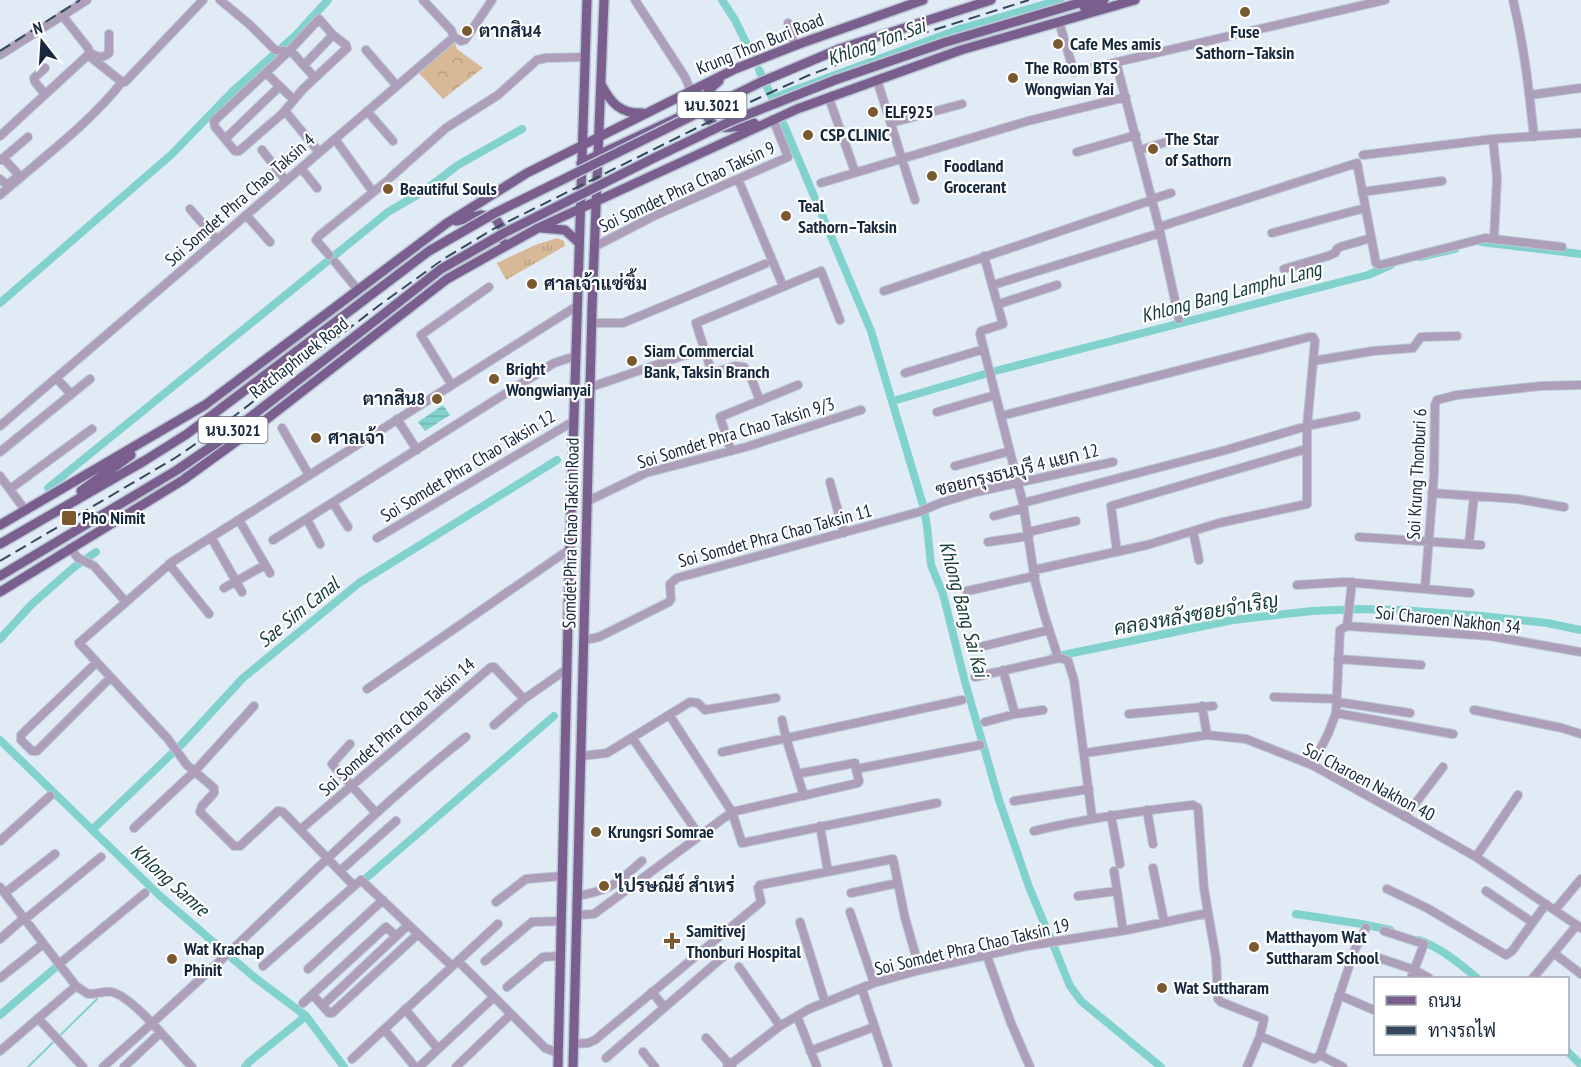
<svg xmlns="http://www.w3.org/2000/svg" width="1581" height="1067" font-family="'PT Sans Narrow',Sarabun,sans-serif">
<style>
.forest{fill:url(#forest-crowns)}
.park{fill:url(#park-tufts)}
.water{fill:url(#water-rules)}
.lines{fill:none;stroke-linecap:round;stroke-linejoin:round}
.stream{stroke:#81d2cd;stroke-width:2}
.canal{stroke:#81d2cd;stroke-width:8}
.minor-casing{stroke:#bbc8d5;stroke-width:10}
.major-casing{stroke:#bbc8d5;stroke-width:12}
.minor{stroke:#ad9eb9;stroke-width:8}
.major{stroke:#7a5f8e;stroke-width:9}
.rail{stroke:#35475b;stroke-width:2;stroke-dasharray:12 6;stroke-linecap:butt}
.major-bridge-casing{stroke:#bbc8d5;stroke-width:12;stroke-linecap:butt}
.major-bridge{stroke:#7a5f8e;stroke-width:9}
.poi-dot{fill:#7a592f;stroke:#fff;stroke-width:2}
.labels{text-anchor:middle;stroke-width:4.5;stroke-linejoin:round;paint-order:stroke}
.shield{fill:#fff;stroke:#5b6877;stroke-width:1.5}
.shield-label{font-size:16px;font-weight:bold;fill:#15283d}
.poi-label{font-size:18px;font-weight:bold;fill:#15283d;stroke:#fff;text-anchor:start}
.street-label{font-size:18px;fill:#15283d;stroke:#fff}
.water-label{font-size:20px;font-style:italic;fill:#143c3a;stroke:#fff}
</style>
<defs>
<pattern id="forest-crowns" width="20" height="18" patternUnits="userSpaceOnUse" patternTransform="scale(1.5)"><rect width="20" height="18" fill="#d7b997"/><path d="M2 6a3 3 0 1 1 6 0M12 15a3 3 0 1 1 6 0" fill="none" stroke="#b89f83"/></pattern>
<pattern id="park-tufts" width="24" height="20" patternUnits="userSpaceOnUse" patternTransform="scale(1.5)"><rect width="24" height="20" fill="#d7b997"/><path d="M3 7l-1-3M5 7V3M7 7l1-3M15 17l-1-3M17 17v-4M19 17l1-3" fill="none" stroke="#b89f83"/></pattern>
<pattern id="water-rules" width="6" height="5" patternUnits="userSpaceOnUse" patternTransform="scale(1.5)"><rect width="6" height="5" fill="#81d2cd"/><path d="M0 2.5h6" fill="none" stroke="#6fb4b1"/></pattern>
</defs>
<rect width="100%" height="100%" fill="#e0ebf6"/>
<path class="forest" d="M454,40L457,49L483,68L443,99L418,72Z"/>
<path class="park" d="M557,238L564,241L565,246L506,280L497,263L535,245Z"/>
<path class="water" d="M443,405L450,415L425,431L418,422Z"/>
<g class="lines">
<path class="stream" d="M28,1067L97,999"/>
<path class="canal" d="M722,0L735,20L752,55
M759,70L774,102
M773,98L960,29L1060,0
M784,125L871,331L923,505L927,526L931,565L943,594L965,682L999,800L1029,887L1057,954L1070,986L1081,1001L1161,1067
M1481,242L1581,254
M1420,257L1455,249
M0,303L172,154L233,91L296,35L328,0
M893,401L995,371L1368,275L1391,265
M48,488L388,212L424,191L458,165L522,129
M0,639L31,605L73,568L96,552
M1053,657L1233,620L1312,611L1360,609L1401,610L1482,616L1547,623L1581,630
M0,740L160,896L254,977L306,1016L344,1067
M92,830L183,743L243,678L359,583L557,460
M365,879L554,716
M1296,914L1362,924L1390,930
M1419,940C1441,948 1459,963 1477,978
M0,1015L55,968
M1568,1052L1581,1065
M245,1067L249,1062L306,1016"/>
<defs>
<path id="minor" d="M220,0L249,24L275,50L292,52L315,78
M423,0L451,30L454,37
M635,0L685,77L691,91
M1513,0C1524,45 1529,90 1534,137
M62,15L88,48L89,52
M319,19L333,35L346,45L347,48L303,89L282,114L239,151H235L215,127L214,121L289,51Z
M1059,22L1074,72L1385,0
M788,23L795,46
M366,50L397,86
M90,53C98,57 102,59 109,53V34
M0,55L87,0
M88,55L122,82
M1116,62L1159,227L1179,319
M304,65L333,35
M45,68L34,78L35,82L45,94
M266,73L294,100
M877,80L915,200
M1530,95L1581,88
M829,98L855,172
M285,111L319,152
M367,111L393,141
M891,123L962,104
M0,136L88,55L89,52
M225,139L280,86
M335,139L373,192
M1493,139L1497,178L1494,238
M262,150L286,181
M1140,150L1176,139
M1077,152L1136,135
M1363,155L1493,139L1581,133
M1,160L28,137
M301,168L317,188
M391,177L446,128L498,95L537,60L546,58L585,57
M0,179L7,185L17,177V173L3,158
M738,179L783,286
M821,183L1028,121L1126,97
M1362,192L1442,181
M0,195C41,159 88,125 122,82H125L203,0
M1152,199L1171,193
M190,209L217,240
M246,215L270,242
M1159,227L1357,163L1376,263L1380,265L1485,238L1562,247
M1272,233L1365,208
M594,247L656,215L788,157L773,119
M329,255L316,240L319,236L387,181
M984,256L1003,324L981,331L980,334L1023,503L1035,581L1044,614L1058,657L1068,661L1074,680L1092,817
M335,262L358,290
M1284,269L1328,256L1335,253L1337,249L1340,247L1371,238
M993,285L1160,233
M884,291L1152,200
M999,304L1057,285
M592,323H623L765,264
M1313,361L1373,351L1413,348L1421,337L1457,336
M905,373L984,349
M56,378L71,394
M451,384L421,335L489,287
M591,387L691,353
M760,401L750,375L744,367L735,366L712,373L696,323L821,271L840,320
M937,412L995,395
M1001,416L1309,337H1313L1315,341L1307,426V504L1219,523L1147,545L1034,570
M397,419L417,450
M0,426L454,37L461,41L465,40L492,0
M282,428L309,475
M731,451L720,417L798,385
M0,452L90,379
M955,466L1010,451
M0,476L25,510
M830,482L844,533
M10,489L92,429
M1432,493L1517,499L1564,507
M588,501L646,473L746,447L861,410
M333,503L348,527
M1023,503L1226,450L1307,426L1356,416
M994,516L1024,508
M307,519L320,544
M239,520L270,573
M1193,531L1199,560
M1028,532L1076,521
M211,537L242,592
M1359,537L1481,545
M377,538L574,421
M273,540L554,363L576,356
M988,542L1029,536
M1469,544L1474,496
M70,548L78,558L94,566L126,602
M1117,552L1111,506L1306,449
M169,564L209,614
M1297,585L1345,582L1470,593
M224,588L265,565
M1425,588L1434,475L1435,405L1437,400L1457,395L1541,386L1581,385
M967,591L1035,576
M1347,626L1490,636L1581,652
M585,640L599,637L669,602L671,599L670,584L677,578L919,512L940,503L976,492L1113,462
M972,649L1049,630
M1338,659L1421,665
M96,663L21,735V740L32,751H37L110,678
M1003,670L1015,714L1043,710
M975,677L1059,658
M367,689L570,549
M1274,697L1337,699
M1337,702L1410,713
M1202,706L1207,735
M1474,710L1562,728L1581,734
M1336,713L1453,734
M1129,714L1213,706
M670,716L732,812L742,843L937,803
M782,720L786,738L804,796
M985,722L1015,714
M494,725L524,699L567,669
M633,739L699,835
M350,744L332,764L376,813
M722,752L962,700
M1085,753L1207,735L1246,739L1312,765L1411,820L1476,857L1581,928
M582,756L607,753L690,702L698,703L705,710L776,698
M1312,765L1328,734L1336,713L1340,630L1347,626L1352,582
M797,774L855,763
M1014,801L1089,789
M1147,810L1153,844
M1111,815L1120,864
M1405,817L1443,767
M820,826L828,872
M134,828L195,771L254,706
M301,829L491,667H494L524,699
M1034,831C1088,818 1138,811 1193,805L1198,808L1204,889L1216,958L1218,999L1221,1002L1264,1019L1260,1036L1247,1067
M0,841L50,796
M1476,857L1518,795
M1153,868L1164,921
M340,871L396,821
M1114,871L1123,930
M354,886L283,812L278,811L240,846H234L200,812L202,806L214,793V788L187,765L168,739L79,643L172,562L577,306
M0,887L76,986L88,994C96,994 105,991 112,992C135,998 174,1049 192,1067
M1387,889L1427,908L1506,955L1512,951L1546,904
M1486,891L1532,922
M5,893L55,854
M851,893L898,883
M577,896C612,890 617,883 642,861
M1078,896L1117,891
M496,902L526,879L562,876
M1555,910L1581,879
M850,912L874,983
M577,915L594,914L732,812L858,783L859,781L856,769L980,745
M24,920L101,857
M800,922L825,1002
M1384,931L1424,944L1411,978
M0,939L23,919
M1555,954L1581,974
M987,956L1011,1023L1030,1067
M1376,957L1415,970L1429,978
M458,961L545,1048L558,1053
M485,961L532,922L561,921
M59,964L145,893
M263,966L361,880L452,966
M739,967L780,1026
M308,969L383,900
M0,978L43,944
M1533,978L1577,925
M507,987L543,957L560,956
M862,989L888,1067
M652,992L664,1007
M313,995L329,1013H332L418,934
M1339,995L1376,1011
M303,1003L386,927L396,936
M323,1005L408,925
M405,1009L438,1049
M797,1016L817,1067
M38,1018L83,1067
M384,1029L415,1067
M1260,1036L1314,1059L1320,1055
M706,1038L732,1067
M574,1044L588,1043L595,1040L761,902L758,888L760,885L893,859L905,918L920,970
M0,1051L76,986
M810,1051L874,1027
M643,1052L655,1067
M1320,1055L1354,951L1366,928
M1320,1055L1343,1067
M606,1058L723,957
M352,1059L498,924
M103,1067C143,1032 182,996 221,960C302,884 379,805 466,737
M124,1067L160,1033
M419,1067L494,997
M456,1067L511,1014
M727,1067L780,1026L809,1009L874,983L920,970L1027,946L1127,930L1208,913"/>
<path id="major" d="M1084,7L1104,0
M839,49L991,0
M835,80L946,42L1089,0
M719,81C706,91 698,104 708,118C711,123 715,126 720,127C731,129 744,125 754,123
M602,86C611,103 621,114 642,113
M581,163L686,114L695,112L706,115
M456,221L481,215L495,218L502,228V239
M541,228L565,230L579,243
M81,491L131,455
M0,525L205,405L447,223L527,173L735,69L799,44L923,0
M0,544L144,461L187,434L384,285
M0,576L177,470L218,442L385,313
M0,592L183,480L259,425L447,279L538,228L797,109L961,50L1135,0
M558,1067L569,577L587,0
M573,1067L592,309L604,0"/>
</defs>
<use href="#minor" class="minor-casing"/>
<use href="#major" class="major-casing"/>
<use href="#minor" class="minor"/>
<use href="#major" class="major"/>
<path class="rail" d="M0,51L80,0
M0,561L175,458L216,430L381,304L445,258L495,228L737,108L807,76L902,40L1029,0"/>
<defs>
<path id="major-bridge" d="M384,285L429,251L495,213L761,82L839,49
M385,313L441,269L504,233L654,158L731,121L835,80"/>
</defs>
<use href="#major-bridge" class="major-bridge-casing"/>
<use href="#major-bridge" class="major-bridge"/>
</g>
<g class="poi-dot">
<circle cx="1245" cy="12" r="6"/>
<circle cx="467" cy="31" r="6"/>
<circle cx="1058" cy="44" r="6"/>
<circle cx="1013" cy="78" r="6"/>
<circle cx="873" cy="112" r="6"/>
<circle cx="808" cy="135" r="6"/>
<circle cx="1153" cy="149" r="6"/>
<circle cx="932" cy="176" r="6"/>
<circle cx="388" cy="189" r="6"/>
<circle cx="786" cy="216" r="6"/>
<circle cx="532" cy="284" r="6"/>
<circle cx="632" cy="361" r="6"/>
<circle cx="494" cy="379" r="6"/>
<circle cx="437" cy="399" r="6"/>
<circle cx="316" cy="438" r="6"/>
<rect x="61" y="510" width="16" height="16" rx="3"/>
<circle cx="596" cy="832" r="6"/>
<circle cx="604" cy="886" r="6"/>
<path d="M669 932h6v6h6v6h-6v6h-6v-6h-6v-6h6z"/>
<circle cx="1254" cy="947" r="6"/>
<circle cx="172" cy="959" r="6"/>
<circle cx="1162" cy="988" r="6"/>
</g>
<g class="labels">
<g class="shield">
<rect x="677.5" y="92" width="69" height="26" rx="4.5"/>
<rect x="198.5" y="417" width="69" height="26" rx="4.5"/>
</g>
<g class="shield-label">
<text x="712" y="111">นบ.3021</text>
<text x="233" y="436">นบ.3021</text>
</g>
<g class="poi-label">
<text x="479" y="37">ตากสิน4</text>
<text x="1245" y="38" text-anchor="middle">Fuse<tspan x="1245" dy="21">Sathorn–Taksin</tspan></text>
<text x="1070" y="50">Cafe Mes amis</text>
<text x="1025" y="74">The Room BTS<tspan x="1025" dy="21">Wongwian Yai</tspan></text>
<text x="885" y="118">ELF925</text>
<text x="820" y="141">CSP CLINIC</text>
<text x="1165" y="145">The Star<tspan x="1165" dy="21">of Sathorn</tspan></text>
<text x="944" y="172">Foodland<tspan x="944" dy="21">Grocerant</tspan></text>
<text x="400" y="195">Beautiful Souls</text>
<text x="798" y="212">Teal<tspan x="798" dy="21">Sathorn–Taksin</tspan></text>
<text x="544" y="290">ศาลเจ้าแซ่ซิ้ม</text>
<text x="644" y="357">Siam Commercial<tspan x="644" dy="21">Bank, Taksin Branch</tspan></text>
<text x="506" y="375">Bright<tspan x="506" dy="21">Wongwianyai</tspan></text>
<text x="425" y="405" text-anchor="end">ตากสิน8</text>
<text x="328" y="444">ศาลเจ้า</text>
<text x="82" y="524">Pho Nimit</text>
<text x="608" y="838">Krungsri Somrae</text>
<text x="616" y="892">ไปรษณีย์ สำเหร่</text>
<text x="686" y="937">Samitivej<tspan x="686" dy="21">Thonburi Hospital</tspan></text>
<text x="1266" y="943">Matthayom Wat<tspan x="1266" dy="21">Suttharam School</tspan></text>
<text x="184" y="955">Wat Krachap<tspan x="184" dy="21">Phinit</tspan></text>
<text x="1174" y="994">Wat Suttharam</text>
</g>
<g class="street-label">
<text transform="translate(760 44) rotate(-22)" y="6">Krung Thon Buri Road</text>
<text transform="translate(687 187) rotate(-25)" y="6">Soi Somdet Phra Chao Taksin 9</text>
<text transform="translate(240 200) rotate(-41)" y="6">Soi Somdet Phra Chao Taksin 4</text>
<text transform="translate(299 358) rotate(-38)" y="6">Ratchaphruek Road</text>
<text transform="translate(736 433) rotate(-17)" y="6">Soi Somdet Phra Chao Taksin 9/3</text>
<text transform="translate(468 466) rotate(-31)" y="6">Soi Somdet Phra Chao Taksin 12</text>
<text transform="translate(1017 470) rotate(-14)" y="6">ซอยกรุงธนบุรี 4 แยก 12</text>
<text transform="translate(1417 474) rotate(-87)" y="6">Soi Krung Thonburi 6</text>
<text transform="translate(571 533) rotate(-89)" y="6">Somdet Phra Chao Taksin Road</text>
<text transform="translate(775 536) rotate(-15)" y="6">Soi Somdet Phra Chao Taksin 11</text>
<text transform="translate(1448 620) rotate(6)" y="6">Soi Charoen Nakhon 34</text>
<text transform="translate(397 727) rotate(-41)" y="6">Soi Somdet Phra Chao Taksin 14</text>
<text transform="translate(1369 782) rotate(28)" y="6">Soi Charoen Nakhon 40</text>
<text transform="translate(972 947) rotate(-13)" y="6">Soi Somdet Phra Chao Taksin 19</text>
</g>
<g class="water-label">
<text transform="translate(876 42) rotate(-20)" y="7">Khlong Ton Sai</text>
<text transform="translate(1231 292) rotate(-15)" y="7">Khlong Bang Lamphu Lang</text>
<text transform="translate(964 609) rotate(75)" y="7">Khlong Bang Sai Kai</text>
<text transform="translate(298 612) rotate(-39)" y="7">Sae Sim Canal</text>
<text transform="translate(1196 614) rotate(-10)" y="7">คลองหลังซอยจำเริญ</text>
<text transform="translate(170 880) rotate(42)" y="7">Khlong Samre</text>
</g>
</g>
<rect x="1374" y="977" width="195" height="78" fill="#ffffff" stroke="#a1a9b1" stroke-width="1.5"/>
<rect x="1386" y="996" width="30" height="9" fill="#7a5f8e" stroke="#a1a9b1" stroke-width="1.5"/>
<text x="1428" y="1007" font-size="18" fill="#15283d">ถนน</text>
<rect x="1386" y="1026" width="30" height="9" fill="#35475b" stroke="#a1a9b1" stroke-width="1.5"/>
<text x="1428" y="1037" font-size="18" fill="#15283d">ทางรถไฟ</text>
<g transform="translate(42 42) rotate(343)" stroke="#ffffff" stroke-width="4.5" paint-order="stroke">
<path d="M0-4.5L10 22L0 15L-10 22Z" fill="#15283d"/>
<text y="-9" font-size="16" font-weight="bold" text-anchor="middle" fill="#15283d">N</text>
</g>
</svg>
